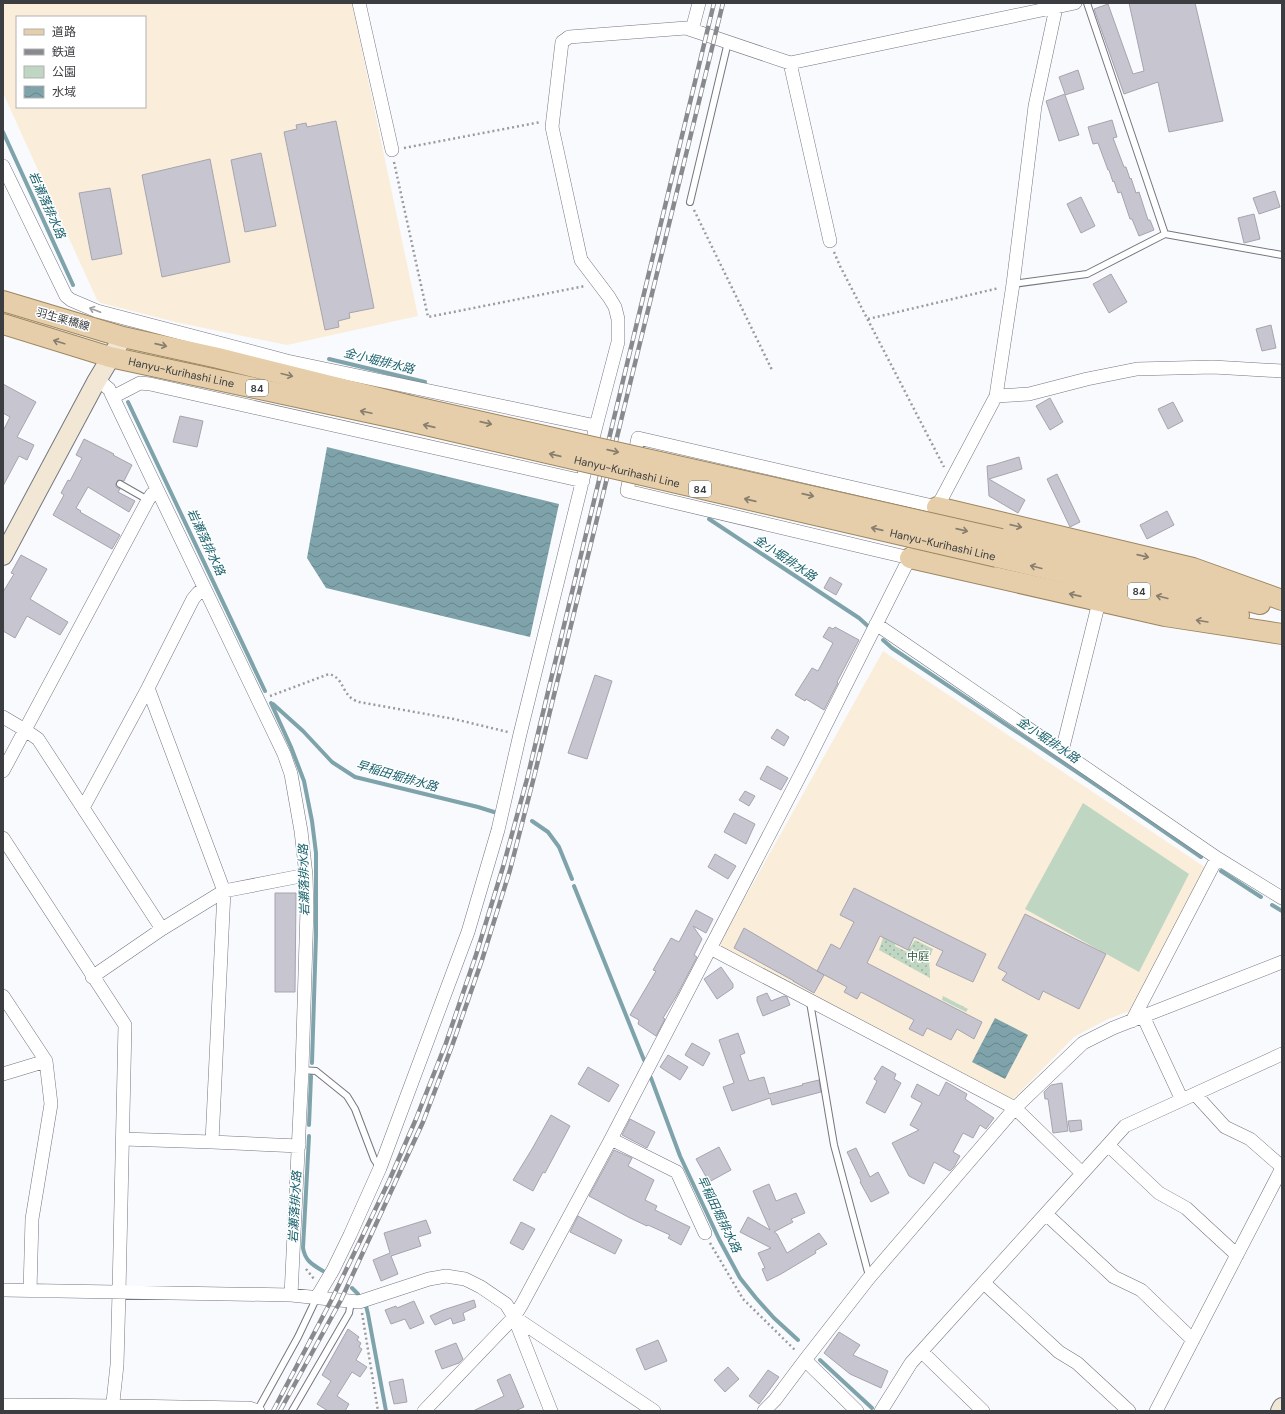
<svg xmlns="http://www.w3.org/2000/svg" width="1285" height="1414" font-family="'DM Sans','Noto Sans JP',sans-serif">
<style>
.education{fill:#faeeda;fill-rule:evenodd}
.grass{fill:url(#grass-tufts)}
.park{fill:#bed6c2}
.garden{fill:url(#garden-dots)}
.water{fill:url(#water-waves)}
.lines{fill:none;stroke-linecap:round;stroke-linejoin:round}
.stream{stroke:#7fa3aa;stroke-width:4}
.building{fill:#c7c5cf;stroke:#a6a4ae}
.lane-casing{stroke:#73777f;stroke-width:8}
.street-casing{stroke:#73777f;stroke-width:14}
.secondary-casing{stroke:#73777f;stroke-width:20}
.primary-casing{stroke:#9e865f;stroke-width:22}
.path{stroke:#999b9e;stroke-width:2.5;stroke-dasharray:2 3;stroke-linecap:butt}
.lane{stroke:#fff;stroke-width:6}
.street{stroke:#fff;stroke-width:13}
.secondary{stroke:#f2e7d4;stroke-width:18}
.primary{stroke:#e5cea9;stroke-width:20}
.rail-casing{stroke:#888a8e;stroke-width:4.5}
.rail{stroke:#fff;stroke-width:3;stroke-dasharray:9;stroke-linecap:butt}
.primary-bridge-casing{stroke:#9e865f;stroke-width:22;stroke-linecap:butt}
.primary-bridge{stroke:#e5cea9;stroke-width:20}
.oneway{stroke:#9d9ea0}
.oneway2{stroke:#887e6f}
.labels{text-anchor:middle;stroke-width:3;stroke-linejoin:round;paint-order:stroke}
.shield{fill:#fff;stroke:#767779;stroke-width:1}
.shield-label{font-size:10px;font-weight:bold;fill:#3b3d40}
.street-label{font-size:11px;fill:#3b3d40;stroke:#fff}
.park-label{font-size:11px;fill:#305a3a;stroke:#fff}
.water-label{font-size:12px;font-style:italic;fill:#16606b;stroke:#fff}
</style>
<defs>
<pattern id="grass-tufts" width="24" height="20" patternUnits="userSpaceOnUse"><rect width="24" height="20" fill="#bed6c2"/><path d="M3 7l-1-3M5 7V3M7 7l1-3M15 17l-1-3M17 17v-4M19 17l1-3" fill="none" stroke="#9caf9f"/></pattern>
<pattern id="garden-dots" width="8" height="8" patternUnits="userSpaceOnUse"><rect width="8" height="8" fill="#bed6c2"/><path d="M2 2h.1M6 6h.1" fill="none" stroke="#9caf9f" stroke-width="1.8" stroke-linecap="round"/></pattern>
<pattern id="water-waves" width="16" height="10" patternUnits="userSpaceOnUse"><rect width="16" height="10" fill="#7fa3aa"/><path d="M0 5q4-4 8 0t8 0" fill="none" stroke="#69868c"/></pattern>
</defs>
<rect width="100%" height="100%" fill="#f8fafe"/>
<path class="education" d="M3,3H352L418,316L287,345L175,322L101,303L97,300L3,93ZM17,17H145V107H17Z
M883,651L1206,868L1140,1007L1106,1020L1074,1037L1011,1101L718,946Z"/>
<path class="grass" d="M943,996L968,1009L966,1012L942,1000Z"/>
<path class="park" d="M1083,803L1189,874L1139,972L1025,909Z"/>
<path class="garden" d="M885,932L896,938L895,946L907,952L915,940L933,949L929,958L930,978L879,950Z"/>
<path class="water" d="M327,447L559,504L530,637L326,588L307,558Z
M995,1018L1028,1035L1005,1079L972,1062Z"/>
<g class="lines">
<path class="stream" d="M3,132L73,285
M329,359L425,382
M128,402L265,691
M709,519L859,618L869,627
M883,640L892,648L1120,801L1201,857
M271,703L291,747L304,781L312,821L316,853V935L312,1063
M273,704L303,731L332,762L355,777L478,807L494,812
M532,821L548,832L559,847L572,879
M1221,871L1261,897
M574,886L644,1060
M1272,905L1282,911
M651,1078L680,1156L719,1239L740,1278L756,1298L774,1318L798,1340
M309,1125L311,1076
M309,1136L303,1248C305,1261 313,1265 323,1271
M352,1288L358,1294
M366,1306L368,1314L386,1411
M820,1360L872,1408"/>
</g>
<path class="building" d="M1129,3H1195L1223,121L1169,132L1158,82L1124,94L1094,9L1108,4L1133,74L1144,71Z
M1078,70L1084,89L1065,95L1079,135L1059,141L1046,101L1065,94L1059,77Z
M1112,120L1117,137L1113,138L1124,167H1126L1130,179L1131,178L1136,193L1139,192L1148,220H1150L1154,230L1139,236L1132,219H1130L1121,192L1118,193L1114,181L1113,182L1109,170H1108L1098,143L1093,144L1088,127Z
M336,121L374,308L349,313L350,318L338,321L339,327L325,330L284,132L297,129L296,125L306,123L307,127Z
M261,153L276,226L245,232L231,160Z
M210,159L230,262L162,277L142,175Z
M110,188L122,254L92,260L79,193Z
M1275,191L1280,207L1259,214L1253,198Z
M1081,197L1095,226L1081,233L1067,204Z
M1254,214L1260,239L1244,243L1238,218Z
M1111,274L1127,302L1109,313L1093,284Z
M1271,325L1276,348L1262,351L1256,329Z
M3,384L36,402L17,437L34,445L27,460L19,456L3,486V431L10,417L3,413Z
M1050,398L1063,422L1050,430L1036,406Z
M1173,402L1183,421L1168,429L1158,409Z
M180,416L203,421L197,447L173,442Z
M84,439L114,454L113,455L132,465L124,481L118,480L116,484V487L120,489L118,492L135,501L129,512L88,487L76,508L81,511L80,512L120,535L112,549L53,515L64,495L61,493L68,480L70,481L82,458L76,455Z
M1019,457L1022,469L989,479L1025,500L1018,513L989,496L987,466L993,465Z
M1057,474L1080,522L1070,527L1047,479Z
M1167,511L1174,525L1147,539L1140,525Z
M21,555L47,569L30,599L68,622L60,635L27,616L15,638L3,631V592L14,574L11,573Z
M830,577L842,584L836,595L824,588Z
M829,627L833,629L835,627L859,640L837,682L838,683L824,710L806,699L805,701L795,695L812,668L818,671L833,643L823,637Z
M595,675L612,681L587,759L568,753Z
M777,729L789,737L784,746L771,738Z
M767,766L788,778L781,790L760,779Z
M745,791L755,796L749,806L739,800Z
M734,813L755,824L746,844L724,832Z
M715,854L736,866L728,879L708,867Z
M854,888L986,954L973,982L936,965L943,951L914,937L908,950L880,936L867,963L982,1022L974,1039L957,1029L951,1040L927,1028L923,1036L909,1029L914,1020L861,992L857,999L844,992L847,987L817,971L831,944L840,949L854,922L840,915Z
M275,893H296L295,992H275Z
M696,910L713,919L706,933L693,926L702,939L694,955L697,957L677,995L663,1018L665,1019L656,1036L638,1024L639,1020L630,1015L656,971L653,970L671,938L679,942Z
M1025,914L1106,954L1079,1009L1043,991L1039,1000L1002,980L1007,973L998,968Z
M744,928L824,975L814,993L793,981H794L734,948Z
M721,967L733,984V988L717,999L704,979Z
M767,993L771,1001L784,996L787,997L790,1005L763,1016L757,1001V997Z
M738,1033L745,1053L740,1055L749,1081L764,1077L769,1094L803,1085L802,1084L819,1080L821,1092L772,1105L770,1098L732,1111L723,1087L734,1083L719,1040Z
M692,1043L710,1053L703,1066L685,1055Z
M668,1055L688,1067L680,1080L660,1067Z
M882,1066L896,1074L894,1079L901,1083L885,1113L866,1103L877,1081L874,1079Z
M588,1067L619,1085L609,1102L578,1084Z
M946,1082L967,1094L965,1099L994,1118L986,1129L980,1125L973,1138L963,1133L953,1152L960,1156L954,1167L950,1171L934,1162L924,1184L909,1176L892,1143L919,1130L910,1125L922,1103L911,1097L917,1084L939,1096Z
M1062,1083L1068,1131L1053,1133L1048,1099H1045L1044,1092L1051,1085Z
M551,1115L570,1126L545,1173L543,1172L533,1191L513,1180L532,1149Z
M630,1119L655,1132L647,1148L622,1135Z
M1081,1120L1082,1130L1070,1132L1068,1121Z
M719,1147L731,1170L709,1182L696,1159Z
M856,1148L870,1177L878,1172L889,1193L871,1202L860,1182L861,1181L847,1152Z
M614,1150L632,1158L628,1166L654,1180L645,1200L657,1206L655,1210L690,1227L681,1245L668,1238L670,1235L648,1225L647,1226L630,1218L589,1196Z
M769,1184L776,1201L796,1193L805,1213L791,1219L793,1222L774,1232L777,1234L787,1253L819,1233L827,1244L815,1251L816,1253L781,1274L767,1281L762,1269L765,1268L758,1253L771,1248L740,1232L748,1217L770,1230L753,1191Z
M578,1216L622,1240L615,1254L570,1232Z
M426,1220L431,1233L418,1237L421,1246L391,1256L398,1274L381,1281L373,1260L390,1253L384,1233Z
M521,1222L535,1229L523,1250L510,1243Z
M474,1300L476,1307L463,1313L465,1320L453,1324L451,1318L435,1325L430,1316L443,1310Z
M414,1301L424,1323L410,1329L405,1319L391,1324L385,1310L396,1306L397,1308Z
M348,1329L359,1337L357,1340L361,1343L359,1347L362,1349L356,1360L367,1367L360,1377L352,1372L337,1396L349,1404L345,1411H328L317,1404L331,1381L322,1375Z
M839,1332L860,1345L853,1355L888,1371L881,1388L850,1374L824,1353Z
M658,1340L667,1361L645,1370L636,1349Z
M456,1343L463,1359L459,1363L442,1369L435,1351Z
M728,1367L739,1379L725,1392L714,1380Z
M768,1370L779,1377L759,1404L749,1396Z
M510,1374L524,1407L515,1411H473L504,1396L497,1380Z
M403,1379L407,1402L394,1404L389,1382Z"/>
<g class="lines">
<defs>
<path id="lane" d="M1087,3L1165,234
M690,202L728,42
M1013,284L1087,274L1165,234L1282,255
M120,484L148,500
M810,1002L834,1145L869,1276
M302,1070L316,1071L347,1096L355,1109L374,1159L380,1168
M257,1411L298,1337L317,1297
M292,1411L349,1313L351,1302"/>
<path id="street" d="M359,3L392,150
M692,30L699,3
M790,63L830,241
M3,166L66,296L71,300L97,311L287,361L596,426L520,734L498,830L468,932L380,1168L350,1235L333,1270L317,1297
M96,382L103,384L109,389L284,754L291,774L301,831L306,875L307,909L302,1070L291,1295
M996,396L1029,394L1087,379L1137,369L1213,367L1282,371
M113,397L140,383L150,384L583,481
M596,426L618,342V319L615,307L609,297L581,260L552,127L562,42L569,37L686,28L790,63L1075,3
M934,513L996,396L1013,284L1035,106L1057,3
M910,558L627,491L638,438L937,507
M204,588L198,593L193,599L148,688L224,891L212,1142
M876,624L1217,858L1282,898
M3,717L25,730L38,739L162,929
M1062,751L1097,610
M3,771L148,500L152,494L157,491
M83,808L148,688
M3,838L125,1025L119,1292L117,1365L112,1411
M710,948L1015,1108L1082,1173
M92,977L162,929L224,891L306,875
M3,996L46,1061L51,1104L32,1219L30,1291
M1143,1016L1182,1100
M1132,1021L1217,858
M3,1074L46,1061
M1195,1094L1225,1127L1250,1139L1282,1167
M123,1139L212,1142L299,1146
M611,1139L677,1172L705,1233
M1108,1145L1159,1193L1186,1208L1237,1255
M1046,1214L1114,1277L1141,1290L1193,1340
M984,1283L1059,1352L1077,1363L1129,1411
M3,1290L291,1295L359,1302L429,1279L446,1276L465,1279L481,1287L506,1304L514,1317L551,1411
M514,1317L654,1411
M922,1352L983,1411
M805,1360L857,1411
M3,1405C85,1405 167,1407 249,1408L258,1411
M424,1411L514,1317L522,1304L611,1139L806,764L913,551
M764,1411L775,1400L805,1360L869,1278L1015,1108L1083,1043L1113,1028L1282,962
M881,1411L911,1363L1125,1126L1282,1054
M1156,1411L1282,1168"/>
<path id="secondary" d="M3,556L96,382L123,337
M1280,1411L1282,1407"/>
<g id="primary">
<path d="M3,301L123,337L218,358L407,405"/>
<path id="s1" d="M3,324L110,357L404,420"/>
<path d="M937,507L1193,568L1282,600"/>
<path d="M1001,539L1260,604"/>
<path d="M997,557L1239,615"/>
<path d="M910,558L1165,616L1282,634"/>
</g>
</defs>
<use href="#lane" class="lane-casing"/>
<use href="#street" class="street-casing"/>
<use href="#secondary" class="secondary-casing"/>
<use href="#primary" class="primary-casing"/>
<path class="path" d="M404,148L541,122
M394,162L428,317L585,286
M694,210L772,370
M834,252L840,266L944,467
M868,319L999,288
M270,696L329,674C343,678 341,689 351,698C353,700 357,701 359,702L454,719L508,732
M710,1243L743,1299L796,1351
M306,1269L314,1279
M362,1313L378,1411"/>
<use href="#lane" class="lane"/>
<use href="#street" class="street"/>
<use href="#secondary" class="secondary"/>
<use href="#primary" class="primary"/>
<defs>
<path id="rail" d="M273,1411L332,1299L389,1181L416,1119L446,1043L476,955L503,867L527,779L714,3
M280,1411L341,1300L423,1122L452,1046L482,960L510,870L533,781L723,3"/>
</defs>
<use href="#rail" class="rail-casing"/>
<use href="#rail" class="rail"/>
<defs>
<g id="primary-bridge">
<path d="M407,405L1001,539"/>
<path id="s2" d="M404,420L997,557"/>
</g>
</defs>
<use href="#primary-bridge" class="primary-bridge-casing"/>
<use href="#primary-bridge" class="primary-bridge"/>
</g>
<defs><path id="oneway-shaft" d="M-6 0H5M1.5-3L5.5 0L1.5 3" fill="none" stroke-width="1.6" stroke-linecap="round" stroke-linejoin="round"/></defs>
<use class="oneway" href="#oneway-shaft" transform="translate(95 310) rotate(-159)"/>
<g class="oneway2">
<use href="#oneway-shaft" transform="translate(59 342) rotate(-163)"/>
<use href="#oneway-shaft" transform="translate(161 345) rotate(13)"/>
<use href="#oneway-shaft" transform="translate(287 375) rotate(14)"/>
<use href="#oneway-shaft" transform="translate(366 412) rotate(-168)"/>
<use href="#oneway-shaft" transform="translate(486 423) rotate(13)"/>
<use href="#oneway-shaft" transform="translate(429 426) rotate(-167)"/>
<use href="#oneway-shaft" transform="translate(613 451) rotate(13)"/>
<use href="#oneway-shaft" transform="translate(555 455) rotate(-167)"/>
<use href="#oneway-shaft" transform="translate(808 495) rotate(13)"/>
<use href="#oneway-shaft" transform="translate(750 500) rotate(-167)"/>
<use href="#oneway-shaft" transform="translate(1016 526) rotate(13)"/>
<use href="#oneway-shaft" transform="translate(877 529) rotate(-167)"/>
<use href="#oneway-shaft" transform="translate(962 530) rotate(13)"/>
<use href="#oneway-shaft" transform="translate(1143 556) rotate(13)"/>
<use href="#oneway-shaft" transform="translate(1036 567) rotate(-166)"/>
<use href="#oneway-shaft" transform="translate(1075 595) rotate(-167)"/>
<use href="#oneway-shaft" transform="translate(1162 597) rotate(-166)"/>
<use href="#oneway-shaft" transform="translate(1202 621) rotate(-171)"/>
</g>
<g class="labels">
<g class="shield">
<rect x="246" y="380" width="22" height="16" rx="3"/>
<rect x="689" y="481" width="22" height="16" rx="3"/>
<rect x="1128" y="583" width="22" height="16" rx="3"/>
</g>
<g class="shield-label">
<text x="257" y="392">84</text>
<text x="700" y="493">84</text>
<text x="1139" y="595">84</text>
</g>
<g class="street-label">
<text transform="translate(63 319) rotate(16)" y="4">羽生栗橋線</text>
<text dy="4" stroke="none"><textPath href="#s1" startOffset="185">Hanyu-Kurihashi Line</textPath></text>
<text dy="4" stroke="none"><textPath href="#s2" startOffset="229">Hanyu-Kurihashi Line</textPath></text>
<text dy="4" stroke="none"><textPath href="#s2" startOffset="553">Hanyu-Kurihashi Line</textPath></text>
</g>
<g class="park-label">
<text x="918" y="960">中庭</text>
</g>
<g class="water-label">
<text transform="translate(47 205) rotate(66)" y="4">岩瀬落排水路</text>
<text transform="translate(379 361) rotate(14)" y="4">金小堀排水路</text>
<text transform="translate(206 542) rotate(65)" y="4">岩瀬落排水路</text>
<text transform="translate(785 558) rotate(34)" y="4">金小堀排水路</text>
<text transform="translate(1048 740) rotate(34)" y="4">金小堀排水路</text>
<text transform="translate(397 776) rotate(16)" y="4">早稲田堀排水路</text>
<text transform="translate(304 880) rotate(-91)" y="4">岩瀬落排水路</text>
<text transform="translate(295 1207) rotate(-87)" y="4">岩瀬落排水路</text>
<text transform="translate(719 1214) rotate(64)" y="4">早稲田堀排水路</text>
</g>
</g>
<rect width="1285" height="1414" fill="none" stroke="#3b3d40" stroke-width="8"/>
<rect x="16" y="16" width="130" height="92" fill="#ffffff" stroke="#b1b1b3"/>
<rect x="24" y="29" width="20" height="6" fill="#e5cea9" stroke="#b1b1b3"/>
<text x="52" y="36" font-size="12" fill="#3b3d40">道路</text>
<rect x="24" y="49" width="20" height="6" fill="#888a8e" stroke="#b1b1b3"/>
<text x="52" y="56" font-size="12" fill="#3b3d40">鉄道</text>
<rect x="24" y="66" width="20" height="12" fill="#bed6c2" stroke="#b1b1b3"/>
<text x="52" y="76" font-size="12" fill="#3b3d40">公園</text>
<rect x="24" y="86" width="20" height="12" fill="url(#water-waves)" stroke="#b1b1b3"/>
<text x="52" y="96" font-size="12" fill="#3b3d40">水域</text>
</svg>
